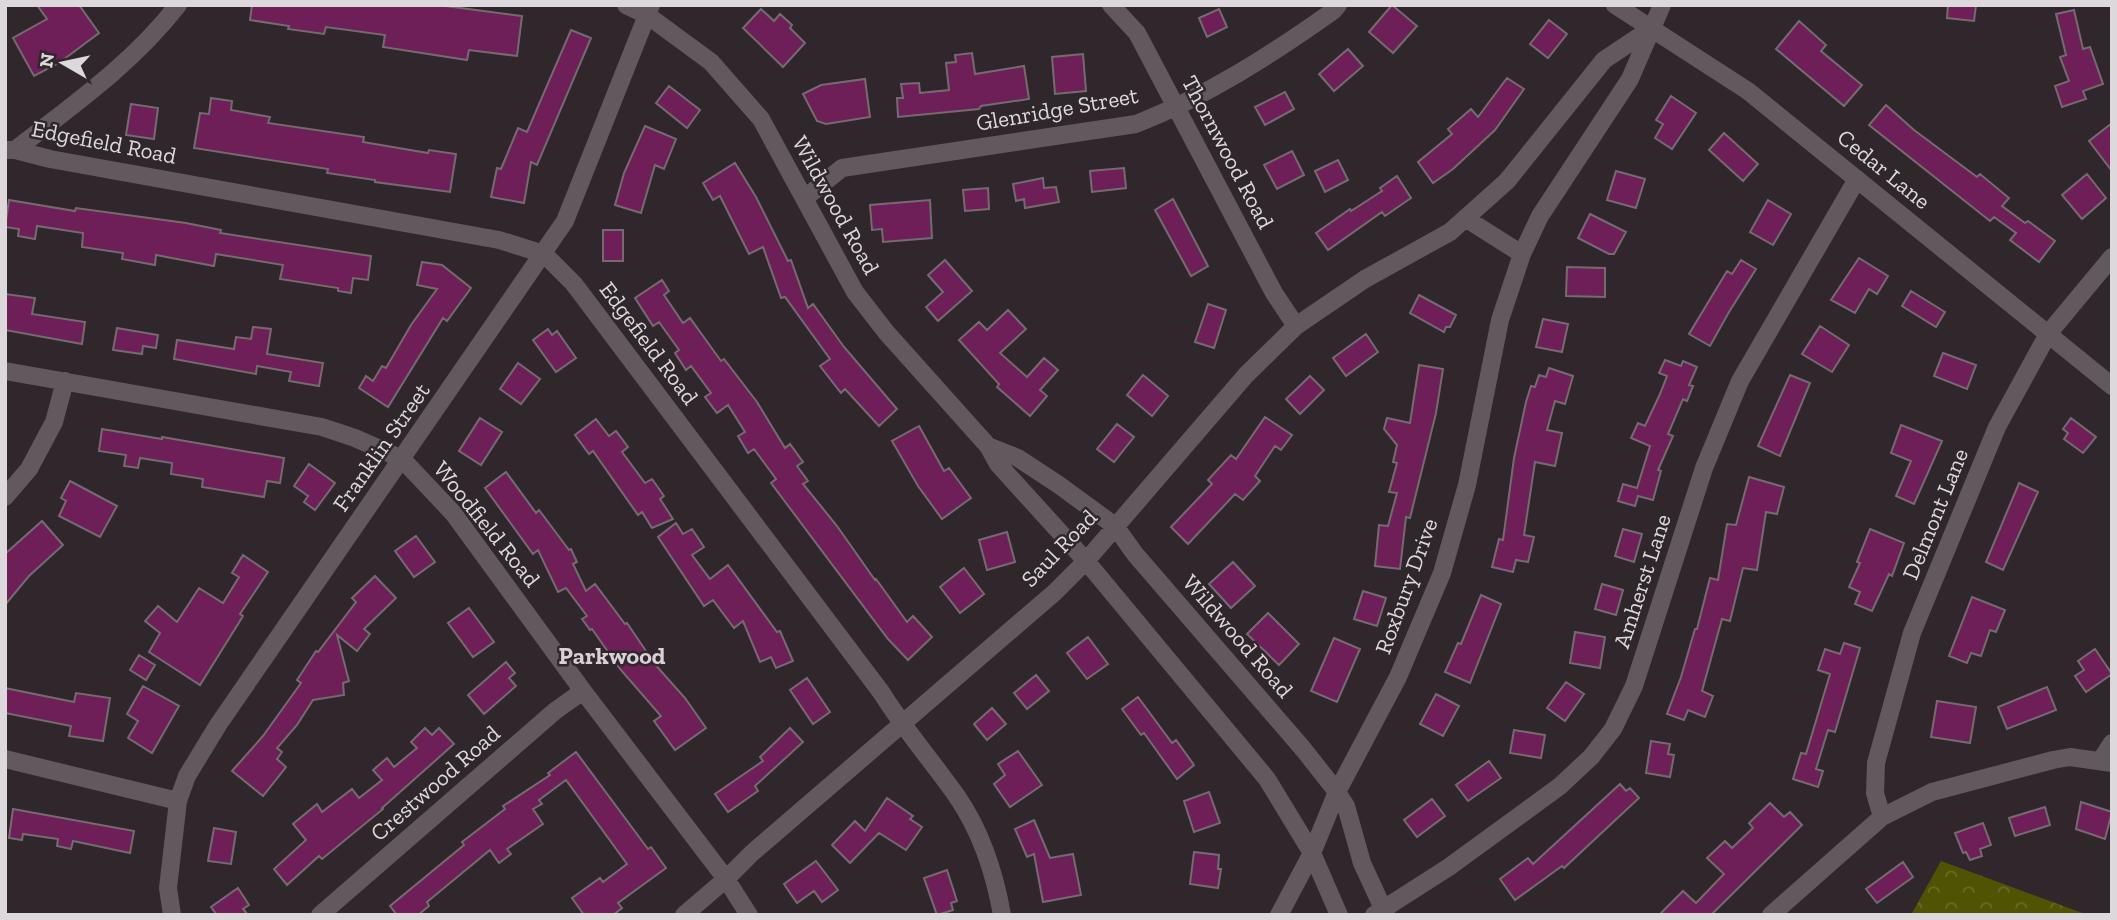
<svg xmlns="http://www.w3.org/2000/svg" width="2117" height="920" font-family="'Zilla Slab',serif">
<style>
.forest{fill:url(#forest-crowns)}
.building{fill:#6e1f57;stroke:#746b70;stroke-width:2}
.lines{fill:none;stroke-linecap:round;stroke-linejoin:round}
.minor{stroke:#61595e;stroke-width:18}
.tertiary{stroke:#61595e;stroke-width:18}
.labels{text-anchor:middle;stroke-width:5;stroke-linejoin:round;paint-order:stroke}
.street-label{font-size:23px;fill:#ddd8db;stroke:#2f272c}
.neighbourhood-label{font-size:24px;font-weight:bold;fill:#d9cfd5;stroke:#2f272c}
</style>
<defs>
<pattern id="forest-crowns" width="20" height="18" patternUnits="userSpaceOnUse" patternTransform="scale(1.75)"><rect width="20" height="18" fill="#505301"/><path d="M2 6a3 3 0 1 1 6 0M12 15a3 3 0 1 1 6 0" fill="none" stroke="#696b25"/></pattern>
</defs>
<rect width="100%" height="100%" fill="#2f272c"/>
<path class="forest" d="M1941,861L2088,915H1911Z"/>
<path class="building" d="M37,5H79L99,33L59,63L34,76L13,38L47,19Z
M252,5H438L522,16L517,56L469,50L467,60L383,47L385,35L326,27L324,34L288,29L289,26L250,20Z
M1392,5L1417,26L1393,53L1369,32Z
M1948,5H1976L1974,21L1947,18Z
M761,9L774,21L780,14L792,25L790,28L805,43L783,67L743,28Z
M1219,9L1227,27L1207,37L1199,18Z
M2074,10L2083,49L2090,47L2103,84L2083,91L2086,99L2062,107L2055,86L2069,81L2060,57L2066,55L2056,14Z
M1549,20L1567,34L1548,58L1530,44Z
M1799,21L1826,45L1821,51L1862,85L1844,106L1776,49Z
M571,30L591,38L537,165L531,162L524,203L491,197L497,168L501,169L518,128L527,132Z
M1348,49L1363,66L1334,91L1319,74Z
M972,53L975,74L1024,66L1029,99L981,106L979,109L898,117L897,98H903L901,84L919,83L920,93L949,90L946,63L956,62L955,55Z
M1083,54L1086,91L1055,94L1052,57Z
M1507,78L1524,89L1495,130L1453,169L1433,183L1418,162L1452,134L1448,129L1471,109L1478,117Z
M865,79L870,117L826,124L817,121L803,94L821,85Z
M669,86L700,110L687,128L656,103Z
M1285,92L1294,109L1265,125L1255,107Z
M1671,96L1696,113L1672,149L1655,138L1663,124L1656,120Z
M211,98L232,101L231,110L270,117L268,123L364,137L363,142L428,153L429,150L456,154L450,192L375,182V180L327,173L328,169L194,148L200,113L209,114Z
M131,104L158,108L154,139L126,135Z
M1886,105L1914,130L1977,177L1980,174L2009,198L2002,206L2025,223L2028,221L2055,241L2039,262L2010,240L2016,233L1994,217L1990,221L1869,125Z
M2112,123V171L2089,141Z
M645,126L676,139L664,169L655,165L641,213L615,205L624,173Z
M1724,133L1758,164L1743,181L1709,150Z
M1292,151L1304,175L1277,189L1264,165Z
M1338,160L1348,180L1325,192L1315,171Z
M735,163L756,197L788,261L791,260L808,308L813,304L844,347L897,409L879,426L845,389L841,393L820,366L830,359L785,297L781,298L763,247L749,254L720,196L713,200L703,183Z
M1124,168L1126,188L1092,192L1090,171Z
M1616,171L1645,179L1636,208L1607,200Z
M2087,174L2106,198L2082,219L2062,195Z
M1397,176L1411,198L1385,216L1382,212L1328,250L1316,233L1350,209L1351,211L1382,191L1380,188Z
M1043,178L1044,188L1056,187L1059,202L1025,208L1024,199L1016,201L1013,184Z
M988,188L989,209L965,211L963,190Z
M1173,199L1208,266L1191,276L1155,210Z
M9,200L75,211L76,208L186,223L221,230L220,233L371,256L368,280L353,278L351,293L338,291V288L280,279L283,265L216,254L214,266L156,255L155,265L122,259L123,253L82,247L83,233L37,226L35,239L18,236L19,229L5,227Z
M930,200L932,238L883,242L882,229L872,230L870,205Z
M1768,200L1791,214L1773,245L1750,232Z
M1590,214L1626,232L1614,254H1609L1578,238Z
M603,230H623V261H603Z
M1859,258L1888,276L1877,294L1869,289L1855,313L1831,300Z
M945,260L972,291L938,321L926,307L943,292L928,275Z
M1741,260L1756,269L1729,312L1710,346L1689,334L1727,271L1732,274Z
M422,262L442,265L471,288L447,321L443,318L388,407L359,388L366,376L373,381L382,366L386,368L411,325L437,289L417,285Z
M1567,267L1605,268V297L1566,296Z
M662,280L669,291L664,295L683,323L690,318L721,361L724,359L757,402L785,448L790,444L803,462L797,466L808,481L803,484L837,526L875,580L876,579L907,622L913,616L932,637L908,660L888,639L771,483L776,479L754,449L748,453L738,436L745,432L728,405L717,413L705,397L711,393L691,366L686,370L675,353L679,350L659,322L653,326L635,298Z
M1911,291L1945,312L1936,327L1902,306Z
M5,294L35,298L32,314L85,322L82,344L5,330Z
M1419,295L1456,315L1450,327H1446L1444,332L1410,313Z
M1208,304L1226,310L1214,348L1195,342Z
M1008,310L1026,329L1000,353L1027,377L1044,358L1058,370L1040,390L1047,396L1030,416L997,387L999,384L959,340L979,322L987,330Z
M1543,319L1568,324L1562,352L1536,347Z
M1820,326L1849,345L1832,372L1802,354Z
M253,327L271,329L267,354L323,363L319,386L289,381L291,372L257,366L256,374L174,359L177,340L234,349L236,337L251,339Z
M117,328L158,335L156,348L143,346L142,354L113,350Z
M548,329L552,335L557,331L576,358L556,372L533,340Z
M1366,334L1378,352L1346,376L1333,358Z
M1943,353L1976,365L1967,389L1934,376Z
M1665,360L1681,366L1683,361L1697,367L1689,385L1693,386L1687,401L1683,399L1668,434L1673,436L1658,470L1661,471L1653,500L1638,496L1635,506L1618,501L1623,484L1637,488L1650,446L1631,438L1638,423L1645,426L1660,394L1667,376L1659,373Z
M518,363L540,379L521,404L500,389Z
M1419,365L1443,369L1436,413L1410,518L1406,517L1400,569L1375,566L1379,525L1388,526L1397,493L1389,492L1397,463L1393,462L1397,445L1384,429L1387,418L1410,423Z
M1549,368L1573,376L1565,404L1555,401L1547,430L1562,433L1555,466L1535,462L1524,535L1534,537L1528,562L1516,560L1513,572L1492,567L1499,539L1503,540L1514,458L1526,402L1531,386L1535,387L1539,375L1546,377Z
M1143,375L1168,396L1152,416L1127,395Z
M1790,375L1810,383L1780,456L1758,446Z
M1310,376L1324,390L1300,414L1286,399Z
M1265,417L1292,435L1281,450L1275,446L1255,476L1260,481L1243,500L1235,494L1188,544L1171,527L1212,484L1208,480L1231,455L1236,459Z
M480,418L502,432L481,465L459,451Z
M2071,418L2096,437L2083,453L2064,439L2068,433L2063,429Z
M596,419L609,436L616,431L628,447L622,452L645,483L652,479L664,496L660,499L673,519L652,528L642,512L638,515L593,451L589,454L575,435Z
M1117,424L1134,437L1114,462L1097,449Z
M1901,425L1942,441L1914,504L1896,496L1911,461L1891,453Z
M919,426L944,471L949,468L971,498L942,519L918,486L892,441Z
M102,429L162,439V437L284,458L280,483L267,481L264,497L202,487L203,479L171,474L172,463L140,458L138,468L124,466L126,455L99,451Z
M309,464L335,483L315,510L304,502L308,496L294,486Z
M506,472L536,513L539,510L569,550L571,549L577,562L573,564L586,591L595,584L625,624L627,623L646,651L644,652L685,698L706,728L675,750L654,721L661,716L620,669L592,629L590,630L582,619L587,616L566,588L558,592L538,550L533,554L485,488Z
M1749,477L1784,487L1777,514L1766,512L1757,570L1743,568L1730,621L1722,619L1702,691L1713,696L1705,717L1688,710L1684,720L1667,714L1681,677L1695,629H1697L1710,578L1718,580L1727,524L1736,525Z
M70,481L117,506L100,537L59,516L66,501L61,498Z
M2019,483L2038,492L2003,570L1986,562Z
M42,521L63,545L29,576L5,605V554Z
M676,523L683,534L692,529L704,547L692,555L710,579L728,565L777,632L780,631L793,661L776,668L771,657L760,662L743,621L734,628L713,600L704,606L658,537Z
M1623,529L1642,534L1634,562L1615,556Z
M1870,529L1904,543L1892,576L1889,574L1872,611L1855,604L1860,592L1849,587L1860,563L1857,562Z
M1007,532L1015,562L987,570L979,540Z
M416,536L435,562L414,577L395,551Z
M243,555L268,572L240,614L243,616L200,685L149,652L160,633L145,621L158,606L177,622L199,588L223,603L239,577L232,573Z
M1233,562L1255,586L1231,608L1209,584Z
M964,568L984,594L960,613L940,587Z
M375,576L396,598L364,629L370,634L357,651L337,635L349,681L343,683L344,695L313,700L297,725L277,748L282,752L277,759L286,767L263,796L232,771L263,736L301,683L297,680L316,651L318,652L356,602L352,598Z
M1602,584L1623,590L1616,615L1595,609Z
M1363,591L1386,598L1377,626L1354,619Z
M1481,595L1501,604L1470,683L1445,672L1458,643L1461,644Z
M1972,597L2005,610L1996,632L1990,630L1981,656L1971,653L1967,663L1949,656Z
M469,608L494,642L473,657L448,623Z
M1268,613L1299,644L1279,665L1247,634Z
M1575,632L1605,637L1600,668L1570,663Z
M1088,637L1108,664L1087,679L1067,653Z
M1334,638L1360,649L1337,702L1311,691Z
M1844,643L1860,648L1835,732L1828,730L1816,769L1823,771L1818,787L1793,779L1801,753L1806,754L1830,674L1818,670L1825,649L1840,654Z
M2095,649L2112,674L2086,692L2075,676L2084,670L2078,661Z
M139,655L155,665L146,680L130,670Z
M506,662L515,673L509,678L516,686L484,714L468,695Z
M1036,675L1049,691L1027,709L1014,693Z
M807,678L830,712L813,724L790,690Z
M1566,682L1584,694L1565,721L1547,708Z
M143,686L179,706L152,753L128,738L138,721L127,714Z
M2047,687L2056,710L2007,729L1998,707Z
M5,688L74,702L76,693L110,698L103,741L69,736L71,726L5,713Z
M1436,694L1459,706L1443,736L1420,724Z
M1138,697L1172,743L1176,740L1194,765L1177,779L1144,733L1141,735L1122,709Z
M1937,701L1976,707L1970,743L1931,737Z
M992,708L1006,724L987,740L974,724Z
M425,728L432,735L439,728L454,744L382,808L383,809L322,859L319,856L287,885L274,869L306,840L293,824L317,804L322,812L352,789L359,798L382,780L373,770L387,758L394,767L417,748L411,742Z
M790,728L803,742L755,786L758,791L728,812L715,794L763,761L760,757Z
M1514,730L1545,735L1541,758L1510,753Z
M1651,741L1670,744L1668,754L1674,755L1670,777L1646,773Z
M1018,751L1042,785L1010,807L994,784L1005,775L998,764Z
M576,752L648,849L651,847L666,868L618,903L622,908L613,915H584L572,898L600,878L603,882L627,864L566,780L539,800L542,804L533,809L543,824L507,849L511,854L499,863L490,850L427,902L429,906L418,915H397L390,906L464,845L462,842L505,809L503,806L550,775L548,773Z
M1489,761L1501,778L1468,801L1456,785Z
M1620,784L1626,791L1630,788L1639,798L1564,868L1562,866L1515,900L1500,879L1528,858L1533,864Z
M1209,792L1220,823L1194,832L1184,801Z
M887,798L913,816L910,819L922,827L906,850L879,833L850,863L832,845L855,821L865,831Z
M1432,799L1445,816L1417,837L1404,820Z
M2081,802L2112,812L2105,839L2076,829Z
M1770,803L1784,817L1790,812L1802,825L1711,915H1659L1683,891L1696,903L1724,874L1707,858L1725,841L1732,848L1753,828L1749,823Z
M2045,807L2050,825L2015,836L2009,818Z
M13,809L134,831L130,853L73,841L71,849L57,846L58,839L23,834L22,840L9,838Z
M1034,820L1050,858L1073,854L1081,895L1043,902L1034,854L1027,857L1015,829Z
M1983,823L1991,845L1980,849L1982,856L1970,860L1966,852L1963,853L1955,833Z
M214,828L236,832L231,864L208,861Z
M1194,852L1219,855L1218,869H1221L1218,888L1190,884Z
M816,861L838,890L822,902L814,891L797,903L784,884Z
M1903,862L1913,877L1877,903L1866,889Z
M947,870L957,901L951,903L953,910L937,915L924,878Z
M238,888L249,905L243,909L248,915H217L211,907Z"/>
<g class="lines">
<path class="minor" d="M626,5L647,15L711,62L761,119L855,292L886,332L988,446L998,464L1086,561L1267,779L1312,853L1339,915
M1111,5L1137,33L1274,293L1296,326
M7,150H15C73,105 133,63 178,5
M15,150L50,159L499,240L544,254L574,284L881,692C904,729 933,762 958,798C981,832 995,875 1002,915
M806,197L842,168L1136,124C1207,96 1271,55 1333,11L1338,5
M1465,218L1522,254
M5,371L322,427L355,438L402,459L453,513L583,691L726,879L749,915
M988,446L1018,458L1059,485L1115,526L1135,554L1304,750L1337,792L1346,806L1362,863L1386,915
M5,497L29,469L54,422L65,381
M5,759L178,801
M2101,760L2112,743
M1882,817L1875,793L1876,763L1912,633L1997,427L2048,334L2112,257
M320,915L555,711L583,691
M684,915L726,879L752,853L1054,593L1086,561L1246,375L1296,326L1365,279L1450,232L1507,181L1604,60L1652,28
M1279,915L1312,853L1337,792L1398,677L1442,573L1467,485L1500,320L1522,254L1540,216L1630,79L1662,5
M1374,915L1449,867L1560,786L1591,757L1613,729L1634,686L1704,468L1740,381L1857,179
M1771,915L1882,817L1932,792L2053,760L2070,757L2112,763"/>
<path class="tertiary" d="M1615,5L1748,91L2112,386
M172,915L168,888L178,801L187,776L218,725L565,221L651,5"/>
</g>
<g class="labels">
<g class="street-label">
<text transform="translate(1057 109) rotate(-10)" y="8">Glenridge Street</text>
<text transform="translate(104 142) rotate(11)" y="8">Edgefield Road</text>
<text transform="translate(1228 152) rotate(62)" y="8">Thornwood Road</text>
<text transform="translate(1884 169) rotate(39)" y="8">Cedar Lane</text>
<text transform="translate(836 205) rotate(61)" y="8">Wildwood Road</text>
<text transform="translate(649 343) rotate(53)" y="8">Edgefield Road</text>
<text transform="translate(381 447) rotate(-55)" y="8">Franklin Street</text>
<text transform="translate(1935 514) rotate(-68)" y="8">Delmont Lane</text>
<text transform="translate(487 524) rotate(51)" y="8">Woodfield Road</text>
<text transform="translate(1059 548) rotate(-46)" y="8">Saul Road</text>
<text transform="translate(1642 581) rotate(-72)" y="8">Amherst Lane</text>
<text transform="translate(1406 586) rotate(-70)" y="8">Roxbury Drive</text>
<text transform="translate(1238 636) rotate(49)" y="8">Wildwood Road</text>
<text transform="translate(435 783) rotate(-41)" y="8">Crestwood Road</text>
</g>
<g class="neighbourhood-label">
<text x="612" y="664">Parkwood</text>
</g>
</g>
<rect width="2117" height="920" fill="none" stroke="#ddd8db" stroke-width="14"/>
<g transform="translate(63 63) rotate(279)" stroke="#2f272c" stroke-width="5" paint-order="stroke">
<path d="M0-5L12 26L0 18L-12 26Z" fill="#ddd8db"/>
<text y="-10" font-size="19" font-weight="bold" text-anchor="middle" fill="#ddd8db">N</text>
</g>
</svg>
